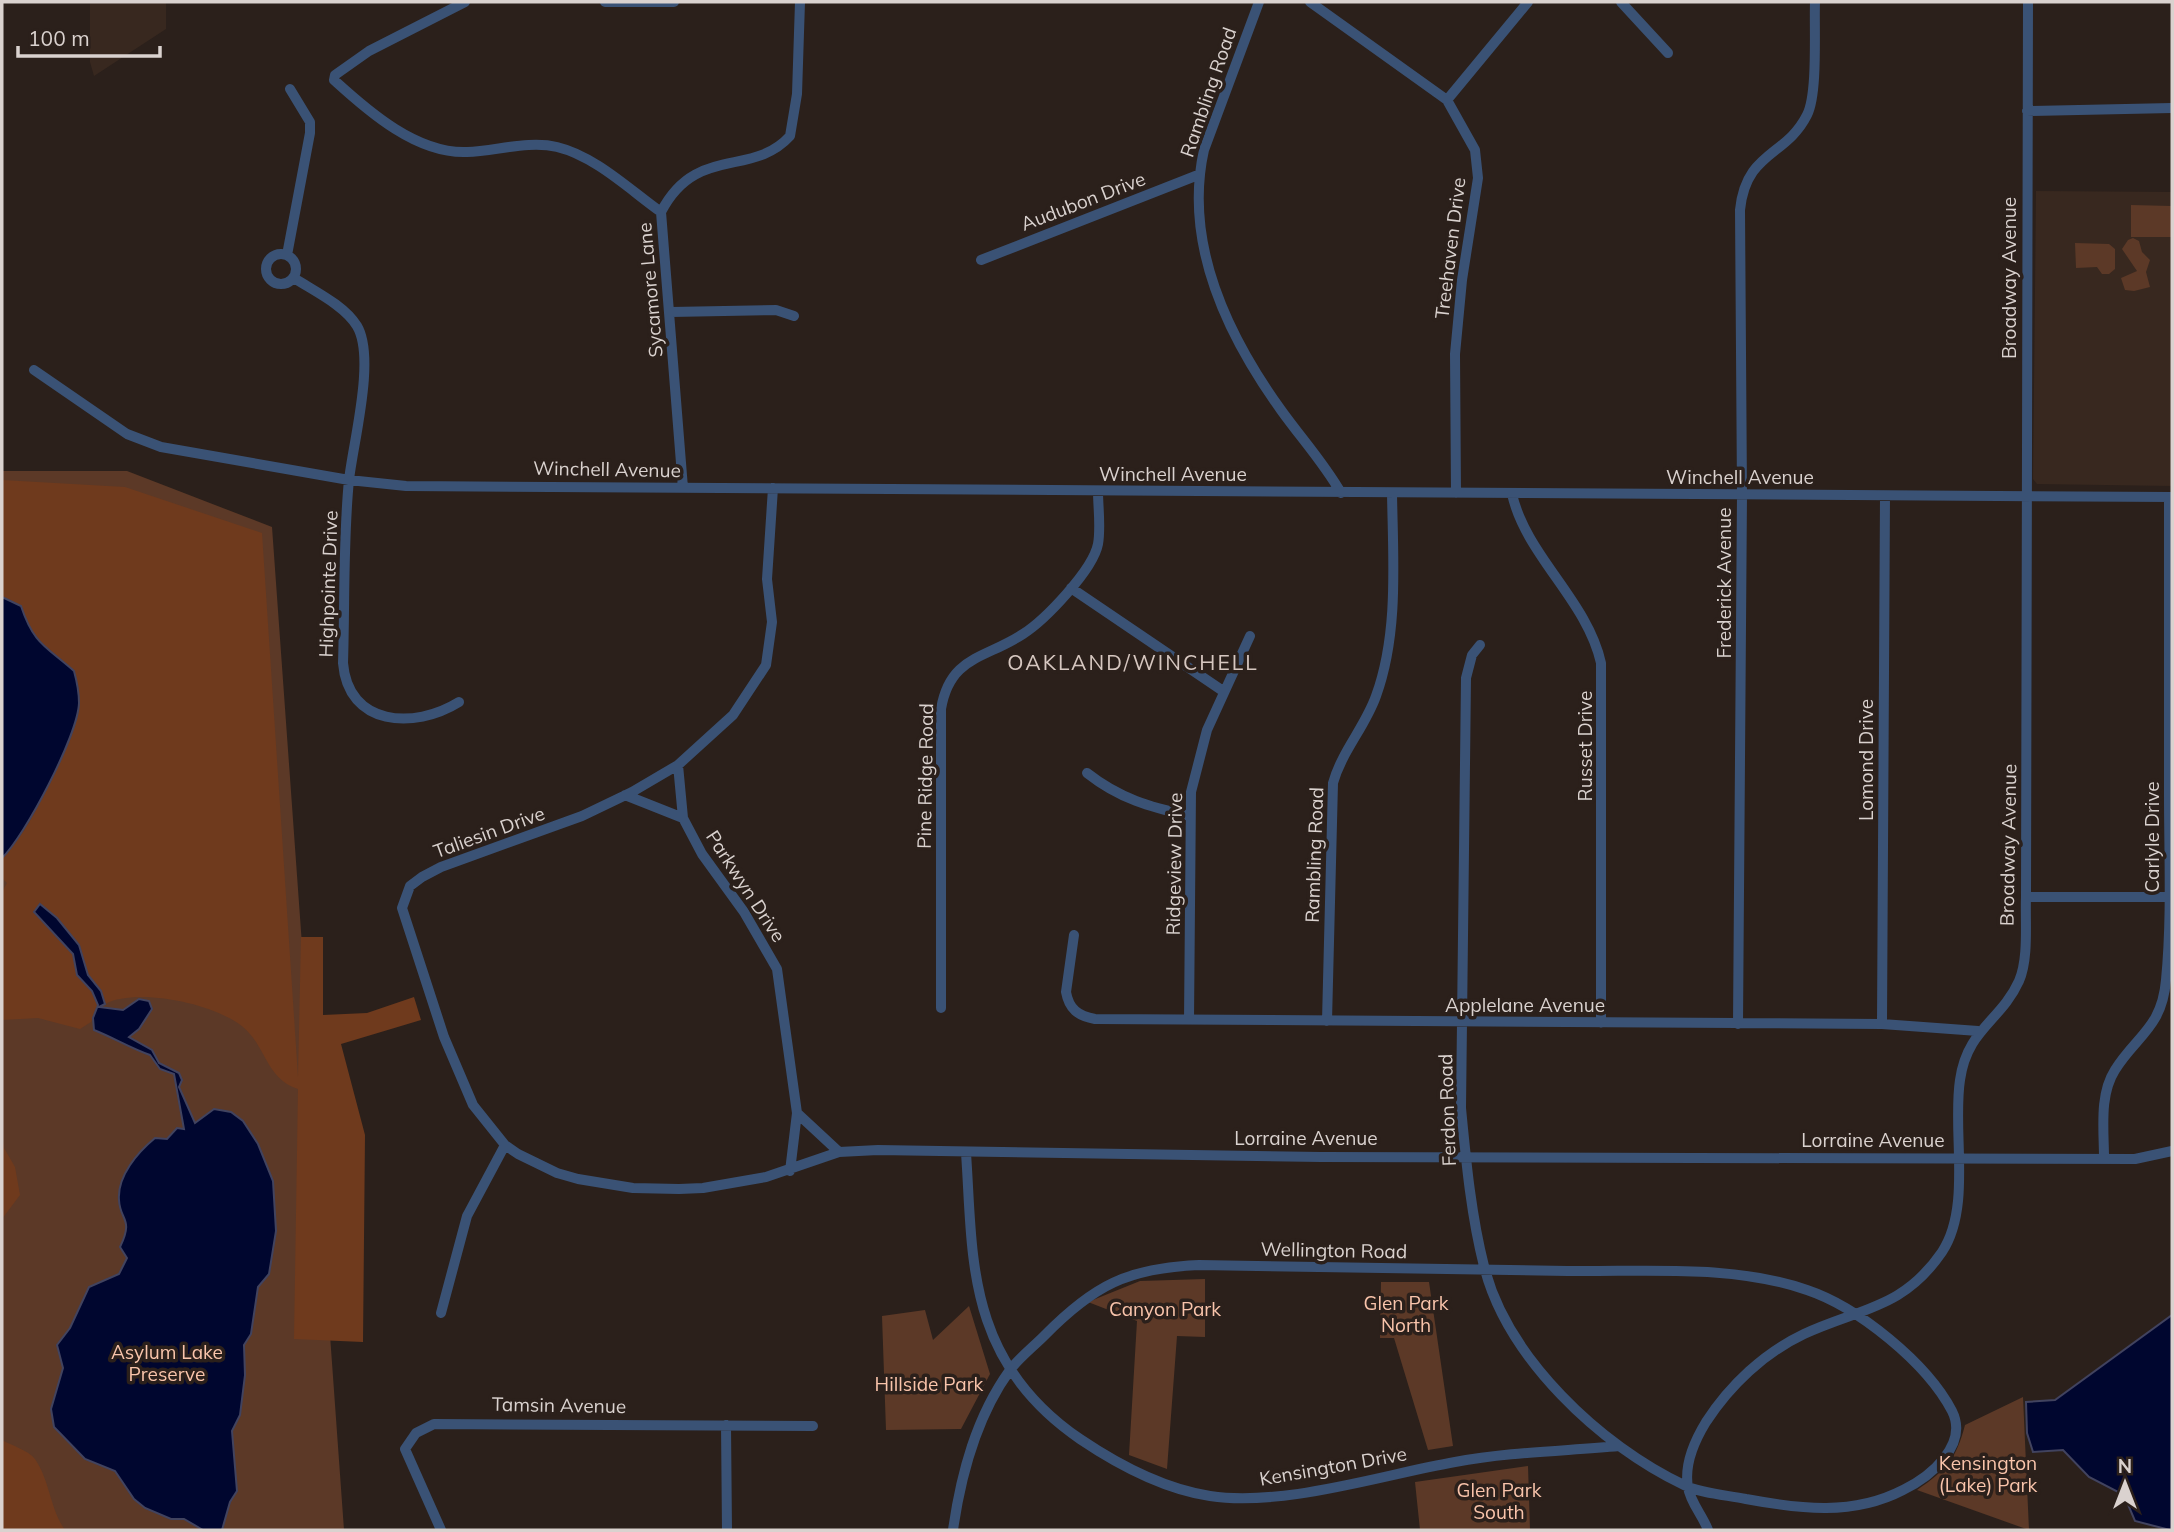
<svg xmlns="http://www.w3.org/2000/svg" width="2174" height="1532" font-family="Mulish,sans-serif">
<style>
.built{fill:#38281f}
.green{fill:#5c3927}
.forest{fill:#6f3a1d}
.water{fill:#00062f;stroke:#41435f;stroke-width:2}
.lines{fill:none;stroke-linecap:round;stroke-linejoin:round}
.street{stroke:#3a5275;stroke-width:10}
.labels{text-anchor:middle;stroke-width:7;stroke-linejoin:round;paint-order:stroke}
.street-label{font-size:19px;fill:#dad2cf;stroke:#2b201b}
.park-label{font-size:19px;fill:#f9c4ab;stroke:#2b201b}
.neighbourhood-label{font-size:21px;letter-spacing:2px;fill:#d6c7c0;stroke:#2b201b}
</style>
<rect width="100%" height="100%" fill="#2b201b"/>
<path class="built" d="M90,2H166V29L94,76L90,62Z
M2036,191L2172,192V486L2037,484L2033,479Z"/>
<path class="green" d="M2131,205L2172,206V237H2131Z
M2133,238L2139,241L2142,252L2150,260L2146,272L2150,287L2134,291L2125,290L2121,278L2137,271L2122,249L2128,240Z
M2075,243L2109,244L2115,249V269L2109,274H2102L2097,267L2076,268Z
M2,471H127L272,527L344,1530H2Z
M1205,1279V1337L1177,1336L1167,1469L1129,1455L1137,1321L1088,1302L1140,1281Z
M1381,1282H1429L1453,1446L1428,1450L1394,1338H1380Z
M969,1306L990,1374L961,1429L886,1430L882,1316L925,1310L933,1340Z
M2023,1397L2029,1530L1917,1490C1946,1470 1956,1460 1965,1425Z
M1528,1466L1530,1530H1420L1415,1482Z"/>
<path class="forest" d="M2,480L125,487L262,533L298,1077L301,937H323V1015L367,1013L414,997L421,1020L341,1044L365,1135L363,1342L294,1339L298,1089C266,1079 266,1046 243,1027C215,1004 138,987 105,1004L101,991L88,975L79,945L35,912L73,954L77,975L92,991L98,1006L91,1022L80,1029L38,1018L2,1020V892L7,883L2,878V858C38,823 62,753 79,706L62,660L42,647L32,635L21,606L2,597Z
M2,1135L4,1148L15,1167L20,1195L2,1219Z
M2,1440C11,1445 29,1451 35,1459C50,1481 50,1509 65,1530H2Z"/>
<path class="water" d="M2,597L21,606C34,645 46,646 74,671C77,682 79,692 79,703C78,735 25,836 2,858Z
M40,904L57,918L79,945L88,975L101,991L105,1004L99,1007L123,1010L139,999L149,1001L152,1009L139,1029L129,1037L152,1050L159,1063L179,1073L182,1080L179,1087L195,1123L214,1109L231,1112L243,1121L258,1144L273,1181L276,1231L269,1274L258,1287L251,1334L244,1345L245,1375L240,1415L232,1431L237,1491L230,1502L222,1530H203L184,1519H171L145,1508L134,1499L115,1471L85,1459L54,1427L51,1409L63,1368L57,1345L70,1328L89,1287L119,1274L127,1258L120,1247C134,1218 120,1221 119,1200C117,1176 138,1152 155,1138L167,1139L177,1128L184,1129L174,1074L160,1069L150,1055C130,1048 114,1038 94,1030L93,1018L98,1005L92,991L77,975L73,954L34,912Z
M2172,1315V1530H2170L2135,1521L2124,1495L2089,1477L2063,1450L2033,1452L2027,1433L2026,1402L2055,1400Z"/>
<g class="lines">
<path class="street" d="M465,2L369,51L335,75L334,80C369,112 417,154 467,152C496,151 529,140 557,147C595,156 630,190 661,212
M605,2H674
M1259,2L1204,150C1183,244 1227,335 1281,410C1301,438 1324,463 1341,493
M1310,2L1447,100L1475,150L1478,178L1462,280L1455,354L1456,493
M1621,2L1668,53
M1447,100L1528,2
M2027,111L2172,108
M266 269a15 15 0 1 1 30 0a15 15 0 1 1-30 0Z
M287,255L310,133V122L290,89
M981,260L1198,175
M294,278C314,291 344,305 357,326C376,358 353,443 349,480C343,540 345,602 343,663C348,726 414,730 459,702
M671,312L776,310L794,316
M34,370L127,434L161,447L349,480L406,486L2172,497
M683,488L661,212C696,144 752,178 790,136L797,94L800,2
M773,488L767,579L772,622L766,665L733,715L678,765L632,792L582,816L441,867L422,877L410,886L402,908L444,1037L473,1105L505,1145L518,1154L557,1173L578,1179L633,1188L679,1189L703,1188L766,1177L839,1152L878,1150L1321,1157L2135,1159L2172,1151
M1512,494C1526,556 1587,600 1601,663V1023
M1071,588L1223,691
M678,765L683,818L702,854L744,912L777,969L797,1113L839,1152
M1087,773C1120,799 1150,807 1190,816
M625,795L683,818
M2026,897H2172
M1074,935L1066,992C1069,1009 1078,1016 1095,1019L1882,1024L1978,1031
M941,1008V709C950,656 985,659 1023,634C1045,620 1093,570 1098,544C1101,527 1098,508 1098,491
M1189,1020L1191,792L1207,730L1250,636
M1327,1021L1333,783C1342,751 1365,727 1376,696C1399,633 1393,559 1392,493
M1738,1024L1742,494L1740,210C1746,151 1786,157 1807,115C1818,94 1814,28 1815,2
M1882,1024L1885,496
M966,1153C970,1208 969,1267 987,1320C1004,1371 1036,1409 1080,1439C1117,1464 1164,1489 1210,1496C1284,1507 1381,1475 1455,1462C1509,1452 1565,1451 1619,1446
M2104,1158C2104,1130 2099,1095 2115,1070C2136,1036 2162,1028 2166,980C2172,919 2169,856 2169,795C2169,695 2169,596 2169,497
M790,1171L797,1113
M441,1313L467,1216L505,1145
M726,1425L727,1530
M441,1530L405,1449L416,1433L434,1424L813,1426
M953,1530C961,1474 976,1417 1010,1370C1019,1358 1033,1347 1044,1336C1094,1285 1128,1268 1199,1265C1322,1267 1445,1269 1568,1271C1646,1272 1732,1264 1807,1290C1858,1307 1927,1363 1952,1411C1969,1445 1930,1477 1903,1490C1853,1516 1800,1509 1746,1499C1727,1495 1702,1494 1684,1485C1601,1446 1507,1358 1484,1266C1471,1215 1466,1160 1461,1108L1466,678L1472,655L1480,645
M1708,1530C1703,1516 1690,1502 1688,1487C1684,1465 1695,1440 1706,1422C1730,1385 1764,1353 1804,1334C1860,1308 1903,1309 1942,1252C1972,1207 1952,1131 1960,1080C1967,1029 2001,1021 2019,981C2029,958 2025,922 2026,897L2028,2"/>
</g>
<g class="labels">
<g class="street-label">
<text transform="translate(1208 92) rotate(-71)" y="7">Rambling Road</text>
<text transform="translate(1083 201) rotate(-21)" y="7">Audubon Drive</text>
<text transform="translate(1450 248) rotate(-83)" y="7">Treehaven Drive</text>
<text transform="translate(2009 278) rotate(-90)" y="7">Broadway Avenue</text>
<text transform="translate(650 290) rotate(-95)" y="7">Sycamore Lane</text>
<text transform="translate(607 469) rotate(1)" y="7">Winchell Avenue</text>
<text x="1173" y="481">Winchell Avenue</text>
<text x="1740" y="484">Winchell Avenue</text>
<text transform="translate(1724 583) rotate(-90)" y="7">Frederick Avenue</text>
<text transform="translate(328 584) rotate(-88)" y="7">Highpointe Drive</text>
<text transform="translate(1585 746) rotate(-90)" y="7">Russet Drive</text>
<text transform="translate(1866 760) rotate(-90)" y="7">Lomond Drive</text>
<text transform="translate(925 776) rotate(-89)" y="7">Pine Ridge Road</text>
<text transform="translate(489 832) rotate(-20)" y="7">Taliesin Drive</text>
<text transform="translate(2152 837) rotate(-90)" y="7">Carlyle Drive</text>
<text transform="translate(2008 845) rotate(-89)" y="7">Broadway Avenue</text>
<text transform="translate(1314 855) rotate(-88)" y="7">Rambling Road</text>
<text transform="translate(1174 864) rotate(-89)" y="7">Ridgeview Drive</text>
<text transform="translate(746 886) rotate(57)" y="7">Parkwyn Drive</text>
<text x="1525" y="1012">Applelane Avenue</text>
<text transform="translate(1447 1110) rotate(-92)" y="7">Ferdon Road</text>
<text x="1306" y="1145">Lorraine Avenue</text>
<text x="1873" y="1147">Lorraine Avenue</text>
<text transform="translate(1334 1250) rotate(1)" y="7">Wellington Road</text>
<text transform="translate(559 1405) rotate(1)" y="7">Tamsin Avenue</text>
<text transform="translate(1333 1466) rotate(-10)" y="7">Kensington Drive</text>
</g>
<g class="park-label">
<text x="1406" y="1310">Glen Park<tspan x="1406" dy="22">North</tspan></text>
<text x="1165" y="1316">Canyon Park</text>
<text x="167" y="1359">Asylum Lake<tspan x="167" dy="22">Preserve</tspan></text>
<text x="929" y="1391">Hillside Park</text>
<text x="1988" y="1470">Kensington<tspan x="1988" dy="22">(Lake) Park</tspan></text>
<text x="1499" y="1497">Glen Park<tspan x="1499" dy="22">South</tspan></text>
</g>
<g class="neighbourhood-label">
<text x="1133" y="670">OAKLAND/WINCHELL</text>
</g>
</g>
<rect width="2174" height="1532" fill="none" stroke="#dad2cf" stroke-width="7"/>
<g transform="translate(2125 1483)" stroke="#2b201b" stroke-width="5" paint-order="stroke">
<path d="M0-5L12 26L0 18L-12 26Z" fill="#dad2cf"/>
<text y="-10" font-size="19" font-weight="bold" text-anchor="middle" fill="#dad2cf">N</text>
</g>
<path d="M18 46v10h142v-10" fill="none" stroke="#dad2cf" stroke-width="3.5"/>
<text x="28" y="46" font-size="21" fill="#dad2cf" stroke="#2b201b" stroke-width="5" paint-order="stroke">100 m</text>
</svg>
